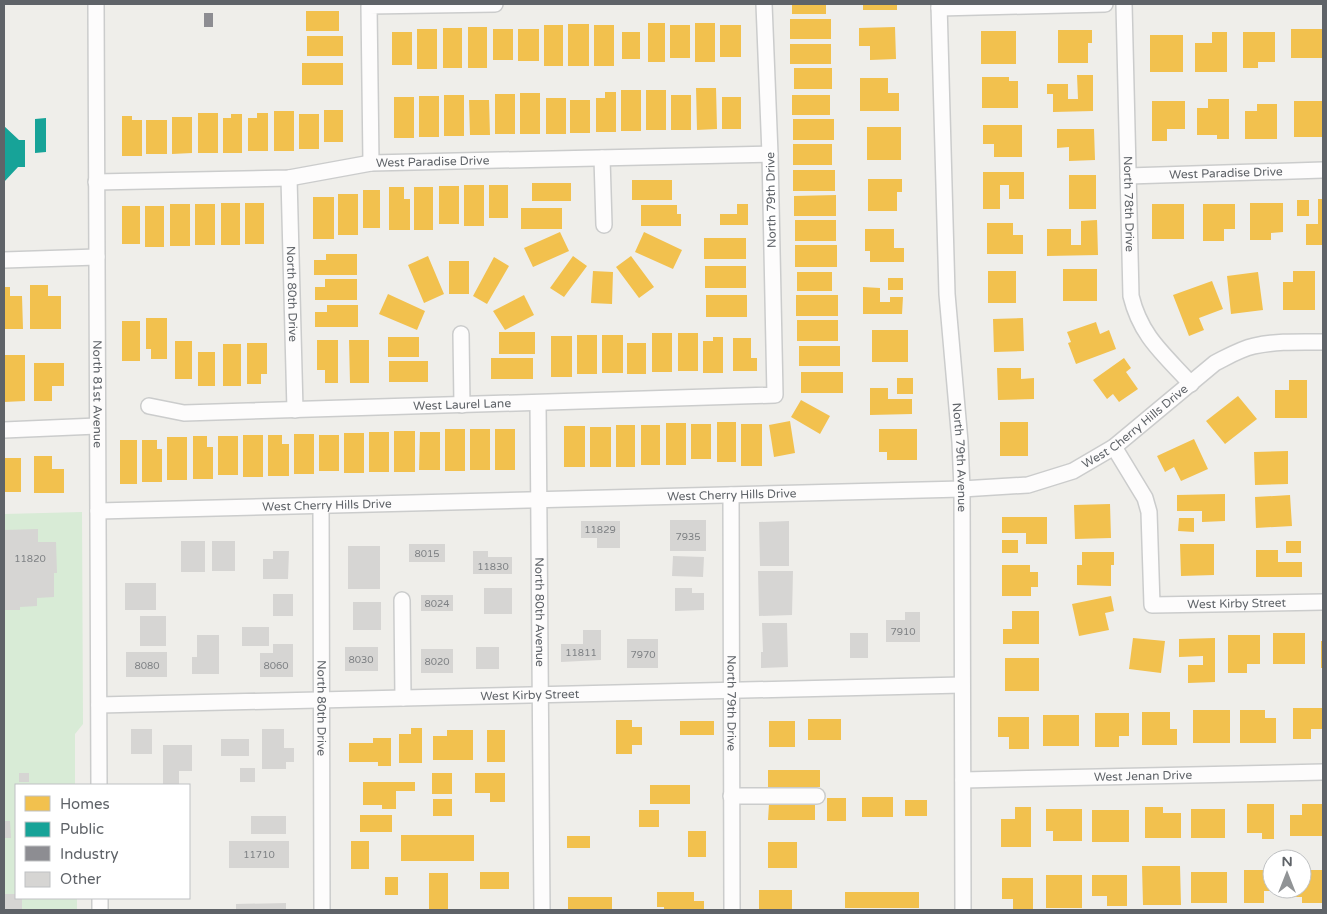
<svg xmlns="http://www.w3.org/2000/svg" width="1327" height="914" font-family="'Varela Round',sans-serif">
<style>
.green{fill:#d8ebd6}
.homes{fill:#f2c14e}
.public{fill:#17a398}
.industry{fill:#8d8d92}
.building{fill:#d6d5d3}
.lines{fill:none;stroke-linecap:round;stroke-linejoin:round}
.minor-casing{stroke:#cbcccc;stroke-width:18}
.minor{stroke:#fdfcfc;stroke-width:15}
.labels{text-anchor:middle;stroke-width:5;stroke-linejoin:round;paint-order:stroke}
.number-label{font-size:10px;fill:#7e8184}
.street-label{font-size:12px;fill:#5f6368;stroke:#fff}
</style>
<rect width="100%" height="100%" fill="#efeeea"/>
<path class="green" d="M82,512L83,724L75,734V785H16V898H77V910H4V514Z"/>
<path class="homes" d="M792,4H826V14H792Z
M863,4H897V10H863Z
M306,11H339V31H306Z
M790,19H831V39H790Z
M648,23H665V62H648Z
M695,23H715V62H695Z
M568,24H589V66H568Z
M544,25H563V66H544Z
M594,25H614V66H594Z
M670,25H690V58H670Z
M720,25H741V57H720Z
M468,27H487V68H468Z
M895,27L896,59L870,60V46H859V28Z
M443,28H462V68H443Z
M417,29H437V69H417Z
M493,29H513V60H493Z
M518,29H539V61H518Z
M1291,29H1323V58H1291Z
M1058,30H1092V43H1088V63H1058Z
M981,31H1016V64H981Z
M392,32H412V65H392Z
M622,32H640V59H622Z
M1212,32H1227V72H1195V43H1212Z
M1243,32H1275V62H1258V68H1243Z
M1150,35H1183V72H1150Z
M307,36H343V56H307Z
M790,44H831V64H790Z
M302,63H343V85H302Z
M794,68H832V89H794Z
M1077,75H1093V111L1053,112V94H1047V84H1068V99H1078Z
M982,77H1009V81H1018V108H982Z
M860,78H888V93H899V111H860Z
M696,88H716L717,129L697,130Z
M621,90H641V131H621Z
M646,90H666V130H646Z
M605,92H616V132H596V98H605Z
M520,93H540V134H520Z
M495,94H515V134H495Z
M444,95H464V136H444Z
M671,95H691V130H671Z
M792,95H830V115H792Z
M419,96H439V137H419Z
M394,97H414V138H394Z
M722,97H741V129H722Z
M546,98H566V134H546Z
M1208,99H1229V139H1217V135H1197V108H1208Z
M469,100H489L490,135H470Z
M570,100H590V133H570Z
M1152,101H1185V129H1167V141H1152Z
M1294,101H1323V137H1294Z
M1257,104H1277V139H1245V111H1257Z
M324,110H343V142H324Z
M274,111H294V151H274Z
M198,113H218V153H198Z
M257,113H268V151H248V118H257Z
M231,114H242V153H223V118H231Z
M299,114H319V149H299Z
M122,116H132V120H142V156H122Z
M172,117H192V153L172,154Z
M793,119H834V140H793Z
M146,120H167V154H146Z
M983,125H1022V157H994V144H983Z
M867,127H901V160H867Z
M1057,129H1094L1095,160L1069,161V147L1057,148Z
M793,144H832V165H793Z
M793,170H835V191H793Z
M983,172H1024V199H1009V185H1000V209H983Z
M1069,175H1096V209H1069Z
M868,179H902V192H897V211H868Z
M632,180H672V200H632Z
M532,183H571V201H532Z
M464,185H484V226H464Z
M489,185H508V218H489Z
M439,186H459V224H439Z
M389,187H404V199H410V230H389Z
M414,187H433V230H414Z
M363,190H380V228H363Z
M338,194H358V235H338Z
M836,195V216H794V196Z
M313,197H334V239H313Z
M1318,199H1323V245H1306V224H1318Z
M1297,200H1309V216H1297Z
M221,203H240V245H221Z
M245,203H264V244H245Z
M1250,203H1283V232L1271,233V240H1250Z
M170,204H190V246H170Z
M195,204H215V245H195Z
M737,204H748V225H720V214H737Z
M1152,204H1184V239H1152Z
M1203,204H1235V229H1224V241H1203Z
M641,205H677V214H681V226H641Z
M122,206H140V244H122Z
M145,206H164V247H145Z
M521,208H562V229H521Z
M795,220H836V241H795Z
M1097,220L1098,255L1047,256V229H1071V245H1081V221Z
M987,223H1013V235H1023V254H987Z
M865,229H894V248H904V262H870V251H865Z
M560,232L569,251L533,267L524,248Z
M644,232L682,250L673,269L635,252Z
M704,238H746V259H704Z
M795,245H837V267H795Z
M326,254H357V275H314V260H326Z
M428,256L444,294L424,303L408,265Z
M573,256L587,266L564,297L550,288Z
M631,256L654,287L639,298L616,267Z
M494,257L509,266L487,304L473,296Z
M449,261H469V294H449Z
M705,266H746V288H705Z
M1063,269H1097V301H1063Z
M593,271L613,272L612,304L591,303Z
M988,271H1016V303H988Z
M1293,271H1315V310H1283V282H1293Z
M797,272H832V291H797Z
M1258,272L1263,310L1231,314L1227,276Z
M888,278H903V290H888Z
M325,279H357V300H315V287H325Z
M1212,281L1223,309L1199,318L1204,330L1189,336L1173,295Z
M30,285H48V296H61V329H30Z
M4,287H10V296H22L23,329H4Z
M863,287L880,288V302H890V297H903L902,314H863Z
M388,294L425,311L417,330L379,314Z
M524,295L534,315L505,330L493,311Z
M706,295H747V317H706Z
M796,295H838V316H796Z
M327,305H358V327H315V312H327Z
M146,318H167V359H151V349H146Z
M1023,318L1024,351L994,352L993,319Z
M797,320H838V341H797Z
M122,321H140V361H122Z
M1096,322L1100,334L1109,330L1116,349L1076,364L1068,343L1071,342L1067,332Z
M872,330H908V362H872Z
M499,332H535V354H499Z
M652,333H672V372H652Z
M678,333H698V371H678Z
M577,335H597V374H577Z
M602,335H623V373H602Z
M551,336H572V377H551Z
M388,337H419V357H388Z
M713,337H723V373H703V341H713Z
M733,338H751V358H757V371H733Z
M317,340H338V383H325V370H317Z
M349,340H369V383H350Z
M175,341H192V379H175Z
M247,343H267V374H261V384H247Z
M627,343H646V374H627Z
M223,344H241V386H223Z
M799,346H840V366H799Z
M198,352H215V386H198Z
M4,355H25V401L4,402Z
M491,358H533V379H491Z
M1124,358L1131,368L1126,372L1138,389L1119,402L1113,394L1107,399L1093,380Z
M389,361H428V382H389Z
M34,363H64V386H52V401H34Z
M997,368H1021V379L1034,378V399L998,400Z
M801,372H843V393H801Z
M897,378H913V394H897Z
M1289,380H1307V418H1275V390H1289Z
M870,388H888V399H912V414L870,415Z
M1238,396L1257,419L1225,444L1206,421Z
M801,400L830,416L820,434L791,417Z
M790,421L795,453L774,457L769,425Z
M717,422H736V462H717Z
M1000,422H1028V456H1000Z
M666,423H686V465H666Z
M691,424H711V459H691Z
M741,424H762V466H741Z
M616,425H635V467H616Z
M641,425H660V465H641Z
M564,426H585V467H564Z
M590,427H611V467H590Z
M445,429H465V471H445Z
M470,429H490V470H470Z
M495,429H515V470H495Z
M879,429H917V460H887V452H879Z
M394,431H415V472H394Z
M369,432H389V472H369Z
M420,432H440V470H419Z
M344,433H364V473H344Z
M294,434H314V474H294Z
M243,435H263V477H243Z
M268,435H282V444H289V476H268Z
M319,435H339V471H319Z
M193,436H207V447H213V479H193Z
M218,436H238V475H218Z
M167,437H187V480H167Z
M1194,439L1208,469L1181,481L1174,467L1165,472L1157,456Z
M120,440H137V484H120Z
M142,440H157V449H162V482H142Z
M1288,451V484L1255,485L1254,452Z
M34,456H52V469H64V493H34Z
M4,458H21V492H4Z
M1225,494V521L1202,522V511H1177V495Z
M1290,495L1292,526L1256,528L1255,497Z
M1110,504L1111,538L1075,539L1074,505Z
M1002,517H1047V544H1026V533H1002Z
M1179,518H1194V532L1178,531Z
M1002,540H1018V553H1002Z
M1286,541H1301V553H1286Z
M1180,544H1214V575L1181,576Z
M1256,550H1278V562H1302V577H1256Z
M1082,552H1114V565H1111V586L1077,585V565H1082Z
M1002,565H1030V572H1038V587H1031V596H1002Z
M1111,596L1114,611L1105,613L1109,630L1079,636L1072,604Z
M1012,611H1039V644H1003V629H1012Z
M1273,633H1305V664H1273Z
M1228,635H1260V664H1247V673H1228Z
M1133,638L1165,641L1161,673L1129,669Z
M1215,638V682L1188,683V665H1203V656L1179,657V639Z
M1321,641H1323V668H1321Z
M1005,658H1039V691H1005Z
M1293,708H1323V729H1311V739H1293Z
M1193,710H1230V743H1193Z
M1240,710H1265V718H1276V743H1240Z
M1142,712H1170V729H1177V745H1142Z
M1095,713H1129V736H1119V747H1095Z
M1043,715H1079V746H1043Z
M998,717H1029V749H1009V737H998Z
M808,719H841V740H808Z
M616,720H632V727H642V745H632V754H616Z
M680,721H714V735H680Z
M769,721H795V747H769Z
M411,728H422V763H399V734H411Z
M447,730H473V760H433V736H447Z
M487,730H505V762H487Z
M373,738H391V766H378V762H349V743H373Z
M768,770H820V787H768Z
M432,773H452V794H432Z
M475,773H505V802H490V793H475Z
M363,782H415V791H396V809H382V805H363Z
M650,785H690V804H650Z
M862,797H893V817H862Z
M827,798H846V821H827Z
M433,799H452V816H433Z
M905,800H927V816H905Z
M769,804H815V820H768Z
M1247,804H1274V839H1262V833H1247Z
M1302,804H1323V836H1290V815H1302Z
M1015,807H1031V847H1001V819H1015Z
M1145,807H1163V813H1181V838H1145Z
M1046,809H1082V841H1053V831H1046Z
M1191,809H1225V838H1191Z
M639,810H659V827H639Z
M1092,810H1129V842H1092Z
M360,815H392V832H360Z
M688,831H706V857H688Z
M401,835H474V861H401Z
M567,836H590V848H567Z
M351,841H369V869H351Z
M768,842H797V868H768Z
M1142,866H1180L1181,905H1143Z
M1244,870H1272V889H1276V891H1264V903H1244Z
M1302,870H1323V903H1302V897H1290V889H1302Z
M480,872H509V889H480Z
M1191,872H1227V903H1191Z
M429,873H448V910H429Z
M1046,875H1082V908H1046Z
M1092,875H1127V906H1107V896H1092Z
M385,877H398V895H385Z
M1002,878H1033V909H1013V899H1002Z
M759,890H792V910H759Z
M657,892H694V901H704V910H664V907H657Z
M845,892H919V908H845Z
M568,897H612V910H568Z"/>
<path class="public" d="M46,118V152L35,153V119Z
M4,126L19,140H25V167H18L4,182Z"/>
<path class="industry" d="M204,13H213V27H204Z"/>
<path class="building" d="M670,520H706V551H670Z
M581,521H620V548H597V538H581Z
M789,521V566H760L759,522Z
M38,529V542H56L57,573H54V597L37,598V606L20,607V610H4V530Z
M181,541H205V572H181Z
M212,541H235V571H212Z
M409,544H445V562H409Z
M348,546H380V589H348Z
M273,551H289L288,579H263V559H273Z
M473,551H488V557H512V574H473Z
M673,556L704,557L703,577L672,576Z
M758,571H793L792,615L759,616Z
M125,583H156V610H125Z
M484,588H512V614H484Z
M675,588H692V593H704V610L675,611Z
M273,594H293V616H273Z
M421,595H453V611H421Z
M353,602H381V630H353Z
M905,612H920V642H886V620H905Z
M140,616H166V646H140Z
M762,623H787L788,667L761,668V652H763Z
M242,627H269V646H242Z
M583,630H601V660L561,662V644H583Z
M850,633H868V658H850Z
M197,635H219V674H192V657H197Z
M627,639H658V668H627Z
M273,644H293V677H260V653H273Z
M345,647H378V671H345Z
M476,647H499V669H476Z
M421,649H453V673H421Z
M126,652H167V677H126Z
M131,729H152V754H131Z
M262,729H284V748H294V762H286V769H262Z
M221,739H249V756H221Z
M163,745H192V771H179V785H163Z
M240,768H255V782H240Z
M19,773H29V782H19Z
M251,816H286V834H251Z
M4,821H10L11,838H4Z
M229,841H289V868H229Z
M4,894H16V898H22V910H4Z
M286,903V910H236V904Z"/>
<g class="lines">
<defs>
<g id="minor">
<path id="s1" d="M96,4L99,785"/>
<path id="s2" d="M939,4L947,294L960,442L962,489L963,910"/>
<path id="s3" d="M1124,4L1131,296C1141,337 1164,354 1191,384"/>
<path d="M939,8L1105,4"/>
<path d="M602,158L604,225"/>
<path d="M371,163L369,6L495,4"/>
<path id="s4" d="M1128,176L1323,170"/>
<path id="s5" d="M289,178L295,410"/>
<path id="s6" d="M96,182L289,178L371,163L770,154"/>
<path d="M4,260L97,257"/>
<path d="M461,334L462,405"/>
<path id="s7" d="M538,403L542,910"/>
<path id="s8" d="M149,406L184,413L775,395L770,154L764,4"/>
<path d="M4,430L97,426"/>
<path id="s9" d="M1114,447L1145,498L1149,512L1152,605L1323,602"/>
<path id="s10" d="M731,495L732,910"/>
<path id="s11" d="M321,506L322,910"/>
<path id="s12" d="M98,511L962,489L1028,485L1073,471L1114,447L1215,363C1227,357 1240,349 1254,346C1276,341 1300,342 1323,342"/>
<path d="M402,600L403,698"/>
<path id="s13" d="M99,705L962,685"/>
<path id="s14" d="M963,780L1323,772"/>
<path d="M731,796H817"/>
<path d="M100,898V910"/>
</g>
</defs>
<use href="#minor" class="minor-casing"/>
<use href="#minor" class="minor"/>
</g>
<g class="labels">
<g class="number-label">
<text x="600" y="533">11829</text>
<text x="688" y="540">7935</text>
<text x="427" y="557">8015</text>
<text x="30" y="562">11820</text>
<text x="493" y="570">11830</text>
<text x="437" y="607">8024</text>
<text x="903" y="635">7910</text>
<text x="581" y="656">11811</text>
<text x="643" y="658">7970</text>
<text x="361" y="663">8030</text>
<text x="437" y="665">8020</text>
<text x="147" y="669">8080</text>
<text x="276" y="669">8060</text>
<text x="259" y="858">11710</text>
</g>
<g class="street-label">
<text dy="4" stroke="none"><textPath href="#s6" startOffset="338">West Paradise Drive</textPath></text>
<text dy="4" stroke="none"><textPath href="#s4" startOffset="98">West Paradise Drive</textPath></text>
<text transform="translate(771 200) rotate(-91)" y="4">North 79th Drive</text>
<text dy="4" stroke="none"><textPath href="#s3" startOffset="200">North 78th Drive</textPath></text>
<text dy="4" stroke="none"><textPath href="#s5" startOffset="116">North 80th Drive</textPath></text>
<text dy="4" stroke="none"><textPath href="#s1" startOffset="390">North 81st Avenue</textPath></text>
<text dy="4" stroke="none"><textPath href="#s8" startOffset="314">West Laurel Lane</textPath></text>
<text dy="4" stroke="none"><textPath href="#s12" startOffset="1054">West Cherry Hills Drive</textPath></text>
<text dy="4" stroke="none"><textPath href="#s2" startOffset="454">North 79th Avenue</textPath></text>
<text dy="4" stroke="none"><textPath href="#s12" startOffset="634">West Cherry Hills Drive</textPath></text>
<text dy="4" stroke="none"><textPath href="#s12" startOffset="229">West Cherry Hills Drive</textPath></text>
<text dy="4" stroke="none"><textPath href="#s9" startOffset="252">West Kirby Street</textPath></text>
<text dy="4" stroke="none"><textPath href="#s7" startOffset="209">North 80th Avenue</textPath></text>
<text dy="4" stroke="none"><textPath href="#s13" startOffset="431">West Kirby Street</textPath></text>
<text dy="4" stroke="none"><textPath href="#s10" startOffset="208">North 79th Drive</textPath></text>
<text dy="4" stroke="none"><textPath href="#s11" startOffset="202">North 80th Drive</textPath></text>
<text dy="4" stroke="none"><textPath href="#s14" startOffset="180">West Jenan Drive</textPath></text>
</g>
</g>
<rect width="1327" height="914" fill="none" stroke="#5f6368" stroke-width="10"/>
<rect x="15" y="784" width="175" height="115" fill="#ffffff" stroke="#bfc1c3"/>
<rect x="25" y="796" width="25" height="15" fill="#f2c14e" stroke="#bfc1c3"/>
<text x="60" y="809" font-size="15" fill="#5f6368">Homes</text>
<rect x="25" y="822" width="25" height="15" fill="#17a398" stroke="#bfc1c3"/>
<text x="60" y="834" font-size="15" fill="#5f6368">Public</text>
<rect x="25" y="846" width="25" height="15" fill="#8d8d92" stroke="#bfc1c3"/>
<text x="60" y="859" font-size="15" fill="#5f6368">Industry</text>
<rect x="25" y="872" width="25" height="15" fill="#d6d5d3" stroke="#bfc1c3"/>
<text x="60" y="884" font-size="15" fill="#5f6368">Other</text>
<g transform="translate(1287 874)"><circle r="24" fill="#ffffff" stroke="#bfc1c3"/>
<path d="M0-4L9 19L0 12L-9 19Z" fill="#919496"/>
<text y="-8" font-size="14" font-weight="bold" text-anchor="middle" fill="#5f6368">N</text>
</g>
</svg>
